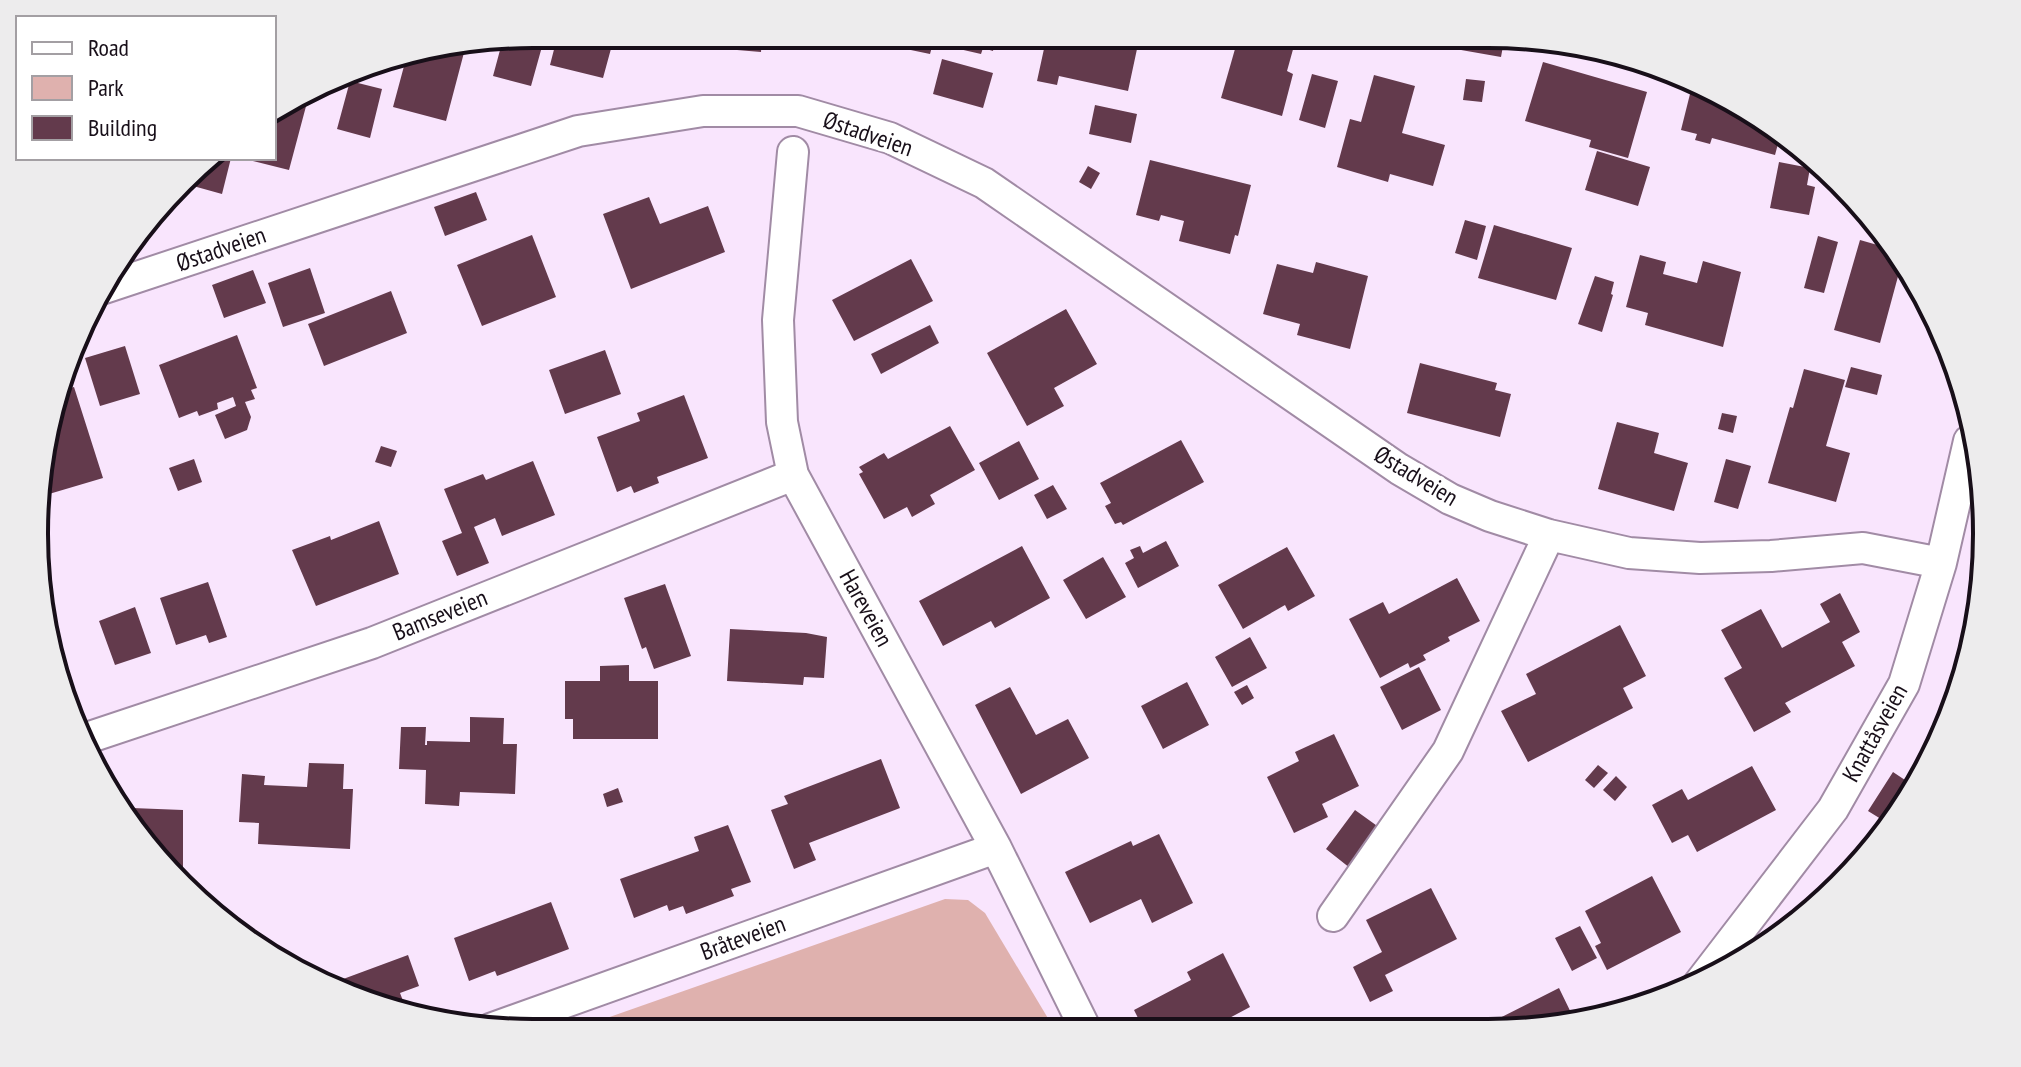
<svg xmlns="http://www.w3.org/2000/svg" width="2021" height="1067" font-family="'PT Sans Narrow',sans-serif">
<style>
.green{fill:#dfb1ae}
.building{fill:#633a4c}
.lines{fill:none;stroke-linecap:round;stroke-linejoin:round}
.street-casing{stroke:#a18ba5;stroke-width:34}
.street{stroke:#fff;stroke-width:30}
.labels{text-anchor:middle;stroke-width:8;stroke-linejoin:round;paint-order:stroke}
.street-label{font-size:24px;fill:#180f19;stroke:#fff}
.rim{fill:none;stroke:#180f19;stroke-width:4}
</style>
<rect width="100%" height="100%" fill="#f9e5fd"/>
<path class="green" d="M945,899L968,900L985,913L1055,1030L567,1032Z"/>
<path class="building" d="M558,34H615L603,78L550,65Z
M678,34H762L761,52L677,45Z
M884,34H986L985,37L995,39L993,51L983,48L981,54L933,43L930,54L882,44Z
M1047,35H1140L1128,91L1059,76L1057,85L1037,81Z
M1239,35H1297L1287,71L1293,74L1282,116L1221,98Z
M1446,35H1505L1501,57L1444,47Z
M518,37L543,43L531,86L493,76L503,39Z
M466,45L446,121L393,107L407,55Z
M942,59L993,73L983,108L933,94Z
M1543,62L1647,92L1628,158L1589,147L1591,140L1525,121Z
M1312,74L1338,81L1325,128L1299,120Z
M1374,75L1415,86L1402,133L1445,145L1433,186L1390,174L1388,182L1337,167L1350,119L1361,122Z
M1466,79L1485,81L1482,102L1463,100Z
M350,81L382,89L370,138L337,129Z
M1693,82L1709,86L1779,140L1775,155L1712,138L1710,144L1695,140L1697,134L1681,130Z
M309,95L289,170L245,159L274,158V113Z
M1095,105L1137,114L1131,143L1089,134Z
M1597,151L1650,167L1638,206L1585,190Z
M210,158H231L222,194L186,184Z
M1150,160L1251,185L1238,236L1235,235L1230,254L1179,241L1184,221L1161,215L1159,221L1136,215Z
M1779,162L1810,168L1807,185L1815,187L1809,215L1770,208Z
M1088,166L1100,173L1091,189L1079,182Z
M1826,176L1843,189L1824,184Z
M476,192L487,220L445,236L434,207Z
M649,197L660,224L708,206L725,252L631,289L603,214Z
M1465,220L1486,226L1477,260L1455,253Z
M1494,225L1572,248L1556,300L1478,278Z
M532,235L556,297L482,326L457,265Z
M1818,236L1838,242L1824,293L1804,288Z
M1860,240L1888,248L1900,269L1880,343L1834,330Z
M1640,255L1666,262L1663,274L1697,283L1703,261L1741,272L1723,347L1645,325L1648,313L1626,307Z
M911,259L933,301L854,341L832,300Z
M1316,262L1368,276L1350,349L1297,335L1300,324L1263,314L1277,264L1313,273Z
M310,268L325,313L283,327L268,283Z
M253,270L266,303L224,318L212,285Z
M1595,276L1614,282L1611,294L1613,295L1602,332L1578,324Z
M391,291L407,333L324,366L308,324Z
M1066,309L1097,364L1054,388L1064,406L1027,426L987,353Z
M930,325L939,343L881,374L871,354Z
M237,335L257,388L251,390L255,399L245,402L251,417L247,430L225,439L215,415L236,406L233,397L217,403L218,409L199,416L197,411L179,418L159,365Z
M125,346L140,394L100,406L85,358Z
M605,350L621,394L565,414L549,370Z
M1420,363L1497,383L1495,390L1511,394L1500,437L1407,413Z
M1851,367L1882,375L1877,395L1845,387Z
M1804,369L1845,380L1826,446L1850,453L1836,502L1768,483L1790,407L1793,408Z
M74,387L103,478L49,494L44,478L51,405L57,392Z
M684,395L708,458L657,477L659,483L634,493L631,486L617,492L597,437L640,421L637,413Z
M1722,413L1737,416L1733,433L1718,429Z
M1617,422L1659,433L1654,453L1688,463L1674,511L1598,489Z
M950,426L975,470L930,495L935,504L912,517L907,507L884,519L859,474L863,472L859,467L884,453L888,459Z
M1181,440L1204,482L1123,525L1121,522L1115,524L1105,506L1111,503L1100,483Z
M1019,441L1039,479L999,500L979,463Z
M381,446L397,451L391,467L375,462Z
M194,459L202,482L178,491L169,468Z
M1726,459L1751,466L1738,509L1714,502Z
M533,461L555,515L502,536L495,518L474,527L489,563L457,576L442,541L462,533L444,489L483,474L486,480Z
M1053,485L1067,509L1047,519L1034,495Z
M379,521L399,574L316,606L292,550L330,536L331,540Z
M1166,541L1179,566L1138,588L1125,563L1134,558L1130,550L1140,546L1143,553Z
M1022,546L1050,598L995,628L991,621L943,646L919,601Z
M1287,547L1315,596L1288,611L1285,605L1243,629L1218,585Z
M1103,557L1126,597L1086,619L1063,580Z
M1457,578L1480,621L1448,637L1450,641L1423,655L1426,660L1410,668L1408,663L1380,678L1349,619L1383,602L1389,614Z
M208,582L227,637L209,643L206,635L176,645L160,598Z
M665,584L691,656L654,669L646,647L642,649L624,598Z
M1840,593L1860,632L1842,642L1855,666L1785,703L1791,712L1754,732L1724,678L1742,668L1721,630L1761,609L1782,648L1830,622L1820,604Z
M135,607L151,653L115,665L99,621Z
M1620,625L1646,676L1623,688L1633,708L1528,762L1501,711L1536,694L1526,674Z
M730,629L806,633L827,637L824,678L804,677L803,685L727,681Z
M1250,637L1267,668L1232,687L1215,657Z
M629,665V681H658V739H573V719H565V681H600V666Z
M1419,667L1441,710L1402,730L1380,687Z
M1187,682L1209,725L1163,749L1141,706Z
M1247,685L1254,698L1242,705L1234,692Z
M1010,687L1036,735L1068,719L1089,758L1021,794L975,705Z
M470,717L504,718L503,744H517L515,794L460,792L459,806L425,804L426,770L399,769L401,727H426L425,745H427V741L470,742Z
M1334,734L1359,786L1322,804L1328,817L1294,833L1267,777L1299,761L1295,752Z
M881,759L900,808L809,843L816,860L794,869L771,810L788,804L784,796Z
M309,763L344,764L343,789H353L350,849L258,844L259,823L239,822L242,774L265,776L264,785L307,787Z
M1598,765L1608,773L1594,788L1585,780Z
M1752,766L1776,810L1697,852L1688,835L1672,843L1652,805L1682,789L1688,800Z
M1893,772L1914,786L1889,824L1868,811Z
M1616,776L1627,787L1615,801L1603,790Z
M618,788L623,802L607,807L603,794Z
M132,808L183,810V882L158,863L132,821Z
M1355,810L1380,828L1350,868L1326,849Z
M728,825L751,882L731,889L734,896L686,914L683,906L669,911L667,905L634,918L620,879L699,851L694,837Z
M1159,834L1193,903L1152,923L1141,899L1090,923L1065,872L1131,841L1133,846Z
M1860,852L1868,856L1849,875Z
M1652,876L1681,932L1607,970L1595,946L1601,943L1585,911Z
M1431,888L1457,939L1385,975L1393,991L1370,1002L1353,967L1382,952L1366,920Z
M551,902L569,949L497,976L495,971L469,981L454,938Z
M1580,926L1597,958L1572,971L1555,938Z
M1223,953L1250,1007L1207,1030H1144L1134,1010L1191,980L1187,972Z
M408,955L419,986L400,993L405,1006L316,982L325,979L327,985Z
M1559,988L1576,1023L1553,1029H1478Z"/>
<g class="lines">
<defs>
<path id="street" d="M793,152L778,320L782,422L793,475L996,848L1086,1030
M104,288L578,131L703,111H798L890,138L984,183L1399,469L1450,499L1490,516L1549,535L1629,553L1700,558L1771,556L1863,548L1941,563
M81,740L372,643L793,475
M1333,916L1448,751L1549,535
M1698,985L1833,809L1904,684L1941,563L1969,441
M490,1029L996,848"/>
</defs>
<use href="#street" class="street-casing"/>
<use href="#street" class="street"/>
</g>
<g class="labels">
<g class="street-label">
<text transform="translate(868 134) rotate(19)" y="8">Østadveien</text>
<text transform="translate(221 249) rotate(-19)" y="8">Østadveien</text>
<text transform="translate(1416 476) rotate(31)" y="8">Østadveien</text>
<text transform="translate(866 608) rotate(61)" y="8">Hareveien</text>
<text transform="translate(440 615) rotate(-22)" y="8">Bamseveien</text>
<text transform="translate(1875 733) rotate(-61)" y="8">Knattåsveien</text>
<text transform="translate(743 938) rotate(-20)" y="8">Bråteveien</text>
</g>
</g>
<path d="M0 0H2021V1067H0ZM533 48H1488A485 485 0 0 1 1973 533V534A485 485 0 0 1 1488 1019H533A485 485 0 0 1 48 534V533A485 485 0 0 1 533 48Z" fill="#edeced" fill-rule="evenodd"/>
<path class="rim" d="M533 48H1488A485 485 0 0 1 1973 533V534A485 485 0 0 1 1488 1019H533A485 485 0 0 1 48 534V533A485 485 0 0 1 533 48Z"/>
<rect x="16" y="16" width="260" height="144" fill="#ffffff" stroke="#a39fa3" stroke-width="2"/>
<rect x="32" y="42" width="40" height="12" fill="#ffffff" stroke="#a39fa3" stroke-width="2"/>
<text x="88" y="56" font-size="24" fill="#180f19">Road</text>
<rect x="32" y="76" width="40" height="24" fill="#dfb1ae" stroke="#a39fa3" stroke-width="2"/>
<text x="88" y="96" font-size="24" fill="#180f19">Park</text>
<rect x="32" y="116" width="40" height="24" fill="#633a4c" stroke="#a39fa3" stroke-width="2"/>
<text x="88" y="136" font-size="24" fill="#180f19">Building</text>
</svg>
